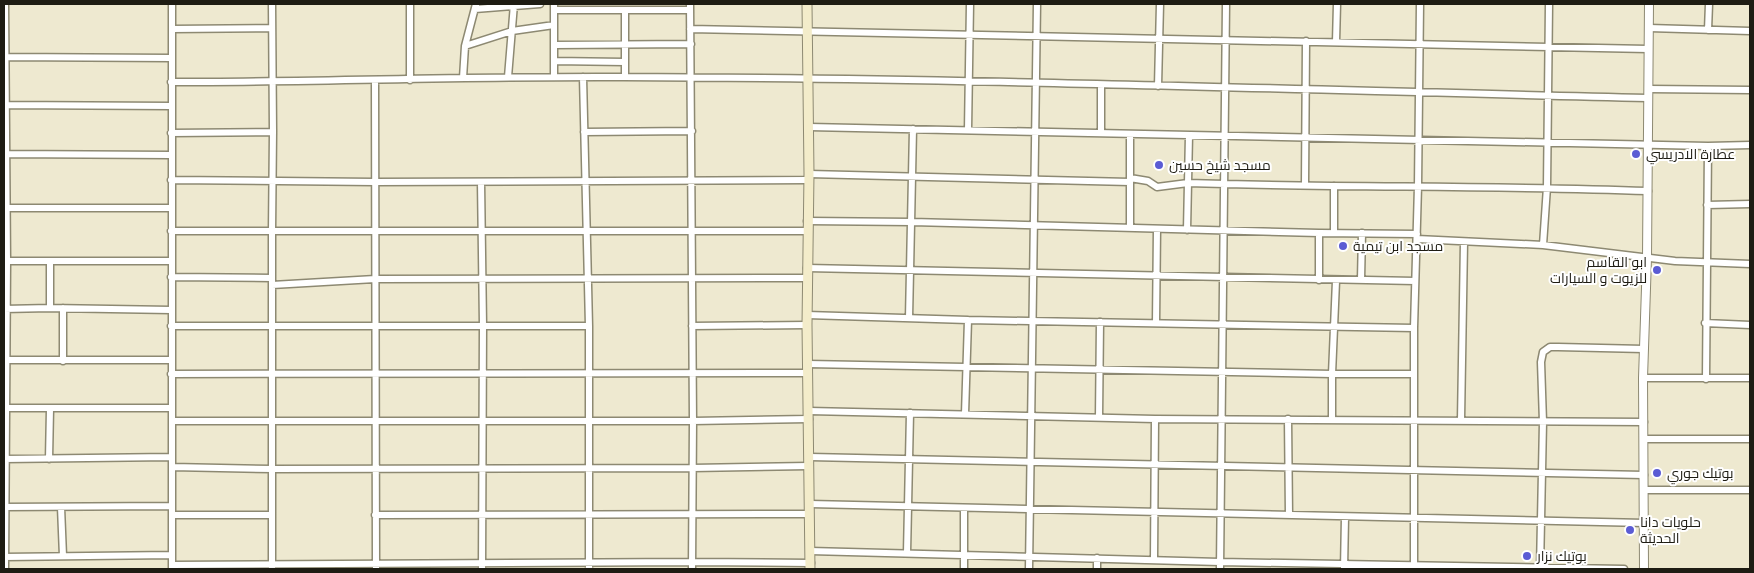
<svg xmlns="http://www.w3.org/2000/svg" width="1754" height="573" font-family="Overpass,Cairo,sans-serif">
<style>
.lines{fill:none;stroke-linecap:round;stroke-linejoin:round}
.minor-casing{stroke:#8d8972;stroke-width:9}
.tertiary-casing{stroke:#8d8972;stroke-width:10}
.secondary-casing{stroke:#8d8972;stroke-width:11}
.minor{stroke:#fff;stroke-width:6}
.tertiary{stroke:#fff;stroke-width:8}
.secondary{stroke:#f3ecca;stroke-width:9}
.poi-dot{fill:#5b5cd4;stroke:#fff;stroke-width:2}
.labels{text-anchor:middle;stroke-width:4;stroke-linejoin:round;paint-order:stroke}
.poi-label{font-size:14px;fill:#1e1c13;stroke:#fff;text-anchor:start}
</style>
<rect width="100%" height="100%" fill="#eee9d0"/>
<g class="lines">
<defs>
<path id="minor" d="M5,4L7,261L5,569
M172,4V569
M272,4L273,132L272,231V569
M554,4V77
M690,4L693,421L692,569
M475,9L540,4
M554,10H690
M625,10V77
M1649,28L1750,31
M172,29L272,28
M690,29L1648,49
M1708,30L1709,4
M1336,42L1337,4
M554,45L691,44
M465,46L512,31L554,25
M4,57L172,58
M554,61L625,62
M508,77L514,4
M463,78L465,46L476,4
M375,80L376,569
M410,80V4
M171,82C322,82 473,76 624,77C965,78 1307,90 1648,98
M1158,86L1160,4
M1649,89L1750,90
M4,105L172,106
M809,127L1708,146L1750,145
M968,130L970,4
M584,132L692,131
M171,133L273,132
M1101,133V85
M4,154L171,155
M809,174L1130,182
M1130,178L1148,181L1157,187L1188,183C1341,188 1494,185 1648,191
M171,180L375,182L808,180
M481,182L483,325L482,569
M1305,185L1306,41
M1707,205L1750,204
M4,208H172
M807,221L912,222L1319,233L1417,234
M1130,228V134
M1187,230L1189,135
M171,231H807
M1334,233V186
M1417,239L1543,245L1675,261L1750,264
M1543,245L1547,187L1549,4
M5,261H171
M807,268L1415,281
M171,277L272,278
M1319,280V233
M1361,280L1362,233
M272,285L375,279L807,278
M50,308V262
M63,308V361
M4,309L50,308L171,310
M807,315L968,320L1414,328
M909,318L913,129
M1156,323L1157,229
M1705,323L1750,325
M171,326H589L583,77
M692,326L807,325
M4,360H171
M808,364L1332,374H1414
M171,374L808,373
M1643,378H1750
M1706,379L1708,146
M4,408H172
M809,411L1155,419L1644,422
M965,414L968,320
M1099,417L1100,322
M1288,419L1289,515
M1332,420V374L1336,281
M1461,420L1464,242
M172,421H693L809,419
M1644,439H1750
M810,457L1644,475
M4,459L171,457
M49,459L50,409
M172,467L272,469L692,468L809,466
M1645,490H1750
M810,504L1645,523
M4,507L172,506
M61,507L63,556
M172,515H272
M375,515L809,514
M810,551L1220,562L1624,569
M907,553L910,413
M4,557L172,555
M1154,560L1155,419
M172,565L692,562L811,563
M1414,568V328L1418,186L1420,4
M589,569V326
M964,569V509
M1029,569L1037,4
M1097,569V558
M1220,569L1226,4
M1344,569L1345,517
M1540,569L1543,422L1541,362L1543,352L1550,347H1558L1644,349"/>
<path id="tertiary" d="M1644,569L1643,378L1647,258L1649,4"/>
<path id="secondary" d="M807,4L809,174L807,325L810,569"/>
</defs>
<use href="#minor" class="minor-casing"/>
<use href="#tertiary" class="tertiary-casing"/>
<use href="#secondary" class="secondary-casing"/>
<use href="#minor" class="minor"/>
<use href="#tertiary" class="tertiary"/>
<use href="#secondary" class="secondary"/>
</g>
<g class="poi-dot">
<circle cx="1636" cy="154" r="5"/>
<circle cx="1159" cy="165" r="5"/>
<circle cx="1343" cy="246" r="5"/>
<circle cx="1657" cy="270" r="5"/>
<circle cx="1657" cy="473" r="5"/>
<circle cx="1630" cy="530" r="5"/>
<circle cx="1527" cy="556" r="5"/>
</g>
<g class="labels">
<g class="poi-label">
<text x="1646" y="159">عطارة الادريسي</text>
<text x="1169" y="170">مسجد شيخ حسين</text>
<text x="1353" y="251">مسجد ابن تيمية</text>
<text x="1647" y="267" text-anchor="end">ابو القاسم<tspan x="1647" dy="16">للزيوت و السيارات</tspan></text>
<text x="1667" y="478">بوتيك جوري</text>
<text x="1640" y="527">حلويات دانا<tspan x="1640" dy="16">الحديثة</tspan></text>
<text x="1537" y="561">بوتيك نزار</text>
</g>
</g>
<rect width="1754" height="573" fill="none" stroke="#1e1c13" stroke-width="10"/>
</svg>
